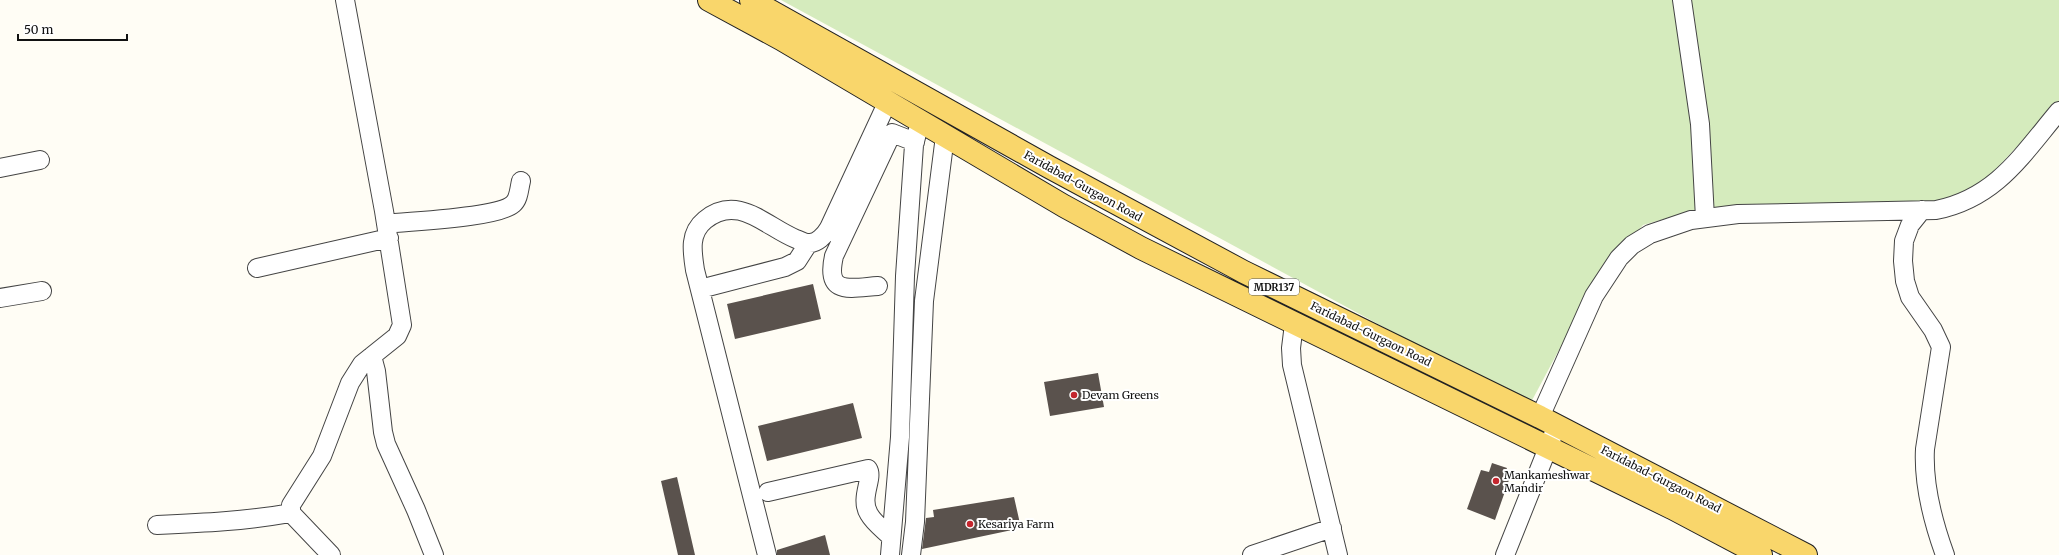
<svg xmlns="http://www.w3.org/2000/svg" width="2059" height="555" font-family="Merriweather,serif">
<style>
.green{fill:#d5ebbd}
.building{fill:#5a524d}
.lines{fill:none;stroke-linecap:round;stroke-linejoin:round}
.minor-casing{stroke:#444;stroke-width:20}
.major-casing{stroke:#222;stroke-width:24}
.minor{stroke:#fff;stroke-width:18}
.major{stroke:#f9d66b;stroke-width:22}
.poi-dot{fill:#c4262e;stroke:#fff;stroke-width:1.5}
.labels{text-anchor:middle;stroke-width:4;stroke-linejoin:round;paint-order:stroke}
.shield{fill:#fff;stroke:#585858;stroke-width:1}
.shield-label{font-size:10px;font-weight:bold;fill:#111}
.street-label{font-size:11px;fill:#111;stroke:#fff}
.poi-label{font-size:11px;fill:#111;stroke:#fff;text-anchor:start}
</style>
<rect width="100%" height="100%" fill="#fffdf5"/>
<path class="green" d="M781,0H2059V102L1964,203L1703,208L1643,225L1599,275L1529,406Z"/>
<path class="building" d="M813,284L821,319L735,339L727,304Z
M1098,373L1104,407L1050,416L1044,382Z
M853,403L862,438L767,461L758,426Z
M1492,463L1507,468L1503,478L1509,480L1495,520L1467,509L1481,470L1489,472Z
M677,477L695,555H678L661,481Z
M1014,497L1021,528L922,549L926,518L934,517L933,510Z
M825,535L830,555H777V550Z"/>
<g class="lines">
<defs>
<path id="minor" d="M1682,0L1700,124L1705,218
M0,168L40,160
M1922,210L1910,225L1904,241L1903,261L1905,281L1910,297L1933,330L1941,347L1925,449C1923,485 1933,522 1945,555
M386,224C410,221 498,218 513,204C519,199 519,189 521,181
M257,268L389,238
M878,286C850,288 825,296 834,256L892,133L915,142
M700,289L785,267L797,261L808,244
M0,298L42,291
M1294,324L1291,348L1292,365L1338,555
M372,356L376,371L383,432L386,444L416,510L434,555
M1540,417L1594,296L1619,258L1632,245L1650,234L1691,220L1738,214L1936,210C1996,198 2022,155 2059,111
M768,492L868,469C874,478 859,498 869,514C874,523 884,530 891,537
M157,525C202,523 246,521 291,513
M331,555L291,513V505L322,456L350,383L362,364L397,336L402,325L384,211L345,0
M767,555L695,270C692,251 689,233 705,220C738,193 766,227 796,239C800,240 804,243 808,243C817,244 825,235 829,228L888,101
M890,555L900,437L905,276L914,145L920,122
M911,555L915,522L924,301L945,136
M1252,555L1332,528
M1505,555L1553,435"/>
<path id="major" d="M709,0L781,39L1064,206L1141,248L1672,508L1761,555
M751,0L1049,167L1244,272L1540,417L1806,555"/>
</defs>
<use href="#minor" class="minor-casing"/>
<use href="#major" class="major-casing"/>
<use href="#minor" class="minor"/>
<use href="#major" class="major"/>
</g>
<g class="poi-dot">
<circle cx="1074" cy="395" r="4"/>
<circle cx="1496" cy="481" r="4"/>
<circle cx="970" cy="524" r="4"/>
</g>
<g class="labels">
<rect class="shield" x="1249" y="279" width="50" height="16" rx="3"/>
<g class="shield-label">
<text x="1274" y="291">MDR137</text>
</g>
<g class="street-label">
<text transform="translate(1083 186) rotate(29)" y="4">Faridabad-Gurgaon Road</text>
<text transform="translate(1371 334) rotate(26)" y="4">Faridabad-Gurgaon Road</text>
<text transform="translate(1661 479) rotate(27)" y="4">Faridabad-Gurgaon Road</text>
</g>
<g class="poi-label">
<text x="1082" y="399">Devam Greens</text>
<text x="1504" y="479">Mankameshwar<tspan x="1504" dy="13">Mandir</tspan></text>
<text x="978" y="528">Kesariya Farm</text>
</g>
</g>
<path d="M18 34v6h109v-6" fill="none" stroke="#111111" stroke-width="2"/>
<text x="24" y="34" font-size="12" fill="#111111" stroke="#ffffff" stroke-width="3" paint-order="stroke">50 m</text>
</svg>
